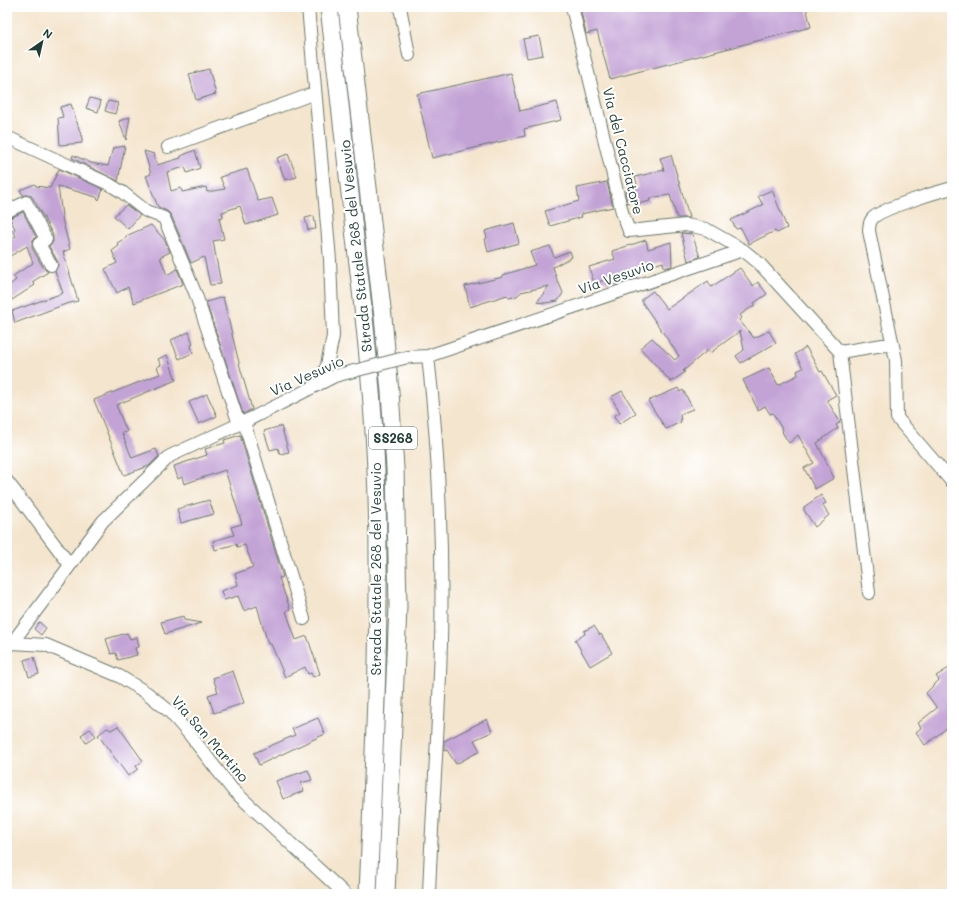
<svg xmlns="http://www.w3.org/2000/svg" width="959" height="901" font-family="Mali,sans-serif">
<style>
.building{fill:#c3a3d6}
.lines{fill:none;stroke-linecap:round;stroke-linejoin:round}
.minor-casing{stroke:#6a786a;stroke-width:14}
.highway-casing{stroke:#6a786a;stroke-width:19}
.minor{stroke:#fff;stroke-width:12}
.highway{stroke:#fff;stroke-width:17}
.minor-bridge-casing{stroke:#6a786a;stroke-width:14;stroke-linecap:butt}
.minor-bridge{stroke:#fff;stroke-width:12}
.labels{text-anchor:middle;stroke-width:4;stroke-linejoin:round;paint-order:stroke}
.shield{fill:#fff;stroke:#627771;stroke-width:1}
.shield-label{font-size:13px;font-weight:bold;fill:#1f3d34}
.street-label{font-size:14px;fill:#1f3d34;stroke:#fff}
</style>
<rect width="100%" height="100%" fill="#fff"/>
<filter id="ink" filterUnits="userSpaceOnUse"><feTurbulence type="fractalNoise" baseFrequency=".025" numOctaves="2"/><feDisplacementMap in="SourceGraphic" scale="8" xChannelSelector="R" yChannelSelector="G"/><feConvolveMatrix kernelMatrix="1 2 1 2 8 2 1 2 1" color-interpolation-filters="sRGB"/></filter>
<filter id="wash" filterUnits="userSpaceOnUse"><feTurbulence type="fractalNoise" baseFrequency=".012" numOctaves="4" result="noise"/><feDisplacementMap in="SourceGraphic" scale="16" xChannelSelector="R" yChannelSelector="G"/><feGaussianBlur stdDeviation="0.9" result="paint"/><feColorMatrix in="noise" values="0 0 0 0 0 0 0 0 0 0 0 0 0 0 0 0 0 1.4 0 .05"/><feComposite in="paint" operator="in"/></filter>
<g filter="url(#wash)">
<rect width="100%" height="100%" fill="#f4e5ce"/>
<g id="blocks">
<path class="building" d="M580,7H806L811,27L610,79L597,31L586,34Z
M539,36L543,55L527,58L523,39Z
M209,69L216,94L196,100L189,74Z
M511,73L520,111L557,102L561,120L524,129L525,136L432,158L417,94Z
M90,98L101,101L98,112L86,108Z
M108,101L118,103L115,114L105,111Z
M71,104L82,138V143L60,145L58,118L63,117L60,107Z
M130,117L126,140L119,121Z
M125,146L118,181L72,158L73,155L91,163L108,166L113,148Z
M195,150L200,168L187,173L185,167L167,172L171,191L181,188L182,192L206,187L207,192L225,189L220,177L247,169L258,201L272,198L278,215L246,225L240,206L222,212L223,217L219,218L224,239L213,241L221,284L210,285L204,257L191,263L171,215L167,211L158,207L146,176L151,174L144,151L154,154L157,165L181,158V156Z
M288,154L297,177L285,180L277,158Z
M671,155L686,206L689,218H677L670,195L649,198L650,201L637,204L636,201L627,203L625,192L638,188L635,177L664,170L660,158Z
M59,169L103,189L99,200L96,197L58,186L63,223L70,249L63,252L78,301L66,304L15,323L12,311L63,293L55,271L58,265V262L49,246L53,242V235L33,198L30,195H23L20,190L35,184L36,186L50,188Z
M607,182L613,207L581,214L582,217L550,226L545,211L579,201L577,188Z
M772,190L787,228L777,233L775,231L749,244L741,228L736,229L731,220L763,205L758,196Z
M126,205L140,215L128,229L114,216Z
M23,212L36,237L32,241V248L44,269L48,272L32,282L35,285L12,300L7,293V287L16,280L13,276L33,263L27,246L7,258V241L16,236L12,230L15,229L10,218Z
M314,216L316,229L308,230L305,218Z
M514,223L519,243L488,252L485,239L487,238L485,231Z
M151,225L164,239L170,252L160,257L167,275L177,269L183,284L134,303L128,287L117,293L105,269L117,263L112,251L119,246L117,243L126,238V236Z
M681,233L692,234L700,257L688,261Z
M646,240L648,249L671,242L672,266L664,268L663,262L635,271L637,277L616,285L615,281L607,284L605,280L594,283L589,267L615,259L612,251Z
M550,246L554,257L570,251L572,257L553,267L558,283H559L563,293L558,301L545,303L537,302L549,286L521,292L517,296L509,298L507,295L470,307L465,286L503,277V275L535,265L530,252Z
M740,268L753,286L758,282L767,294L754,303L755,305L740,315L742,318L739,320L754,338L769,331L776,343L741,363L736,356L744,350L740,331L710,353L708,350L683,371L685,372L671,382L640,348L652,338L675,360L679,356L642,302V299L653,291L667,309L708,281L711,287Z
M223,297L240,367L252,409L243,414L206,302Z
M189,332L193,344L191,345L193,353L179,359L171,340Z
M806,347L820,372L822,371L836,395L827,400L840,422L836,425L838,428L817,443L834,478L815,489L804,468L814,463L798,435L789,443L782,432L783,431L773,413L770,414L765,406L758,410L743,380L769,368L778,385L798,375L797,371L803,368L795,354Z
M167,355L176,380L116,405L127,432L122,433L132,458L156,449L159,456L149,466L124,475L94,400L160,374L157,367L161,365L158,359Z
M678,388L680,392L683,390L693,409L680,414L681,422L666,429L648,401Z
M622,391L636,413L619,424L614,416L620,412L611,397Z
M207,394L217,416L199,424L189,402Z
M281,426L289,452L280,454L278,448L270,450L264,431Z
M240,435L283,577L279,578L290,609L286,611L296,640L307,636L320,674L313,677L311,673L308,674L305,667L285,677L271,644H268L257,606L244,611L238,596L224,600L221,591L238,585L235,574L253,567L245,545L237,547L236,544L215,550L213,541L234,535L231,527L242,524L225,470L184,484L182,477L178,479L174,466L207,455L205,449L225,443L224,440Z
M821,495L826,503L822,505L829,515L815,527L804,510V507Z
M209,500L214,514L181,523L177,509Z
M183,616L184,620L201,623L165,634L161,622Z
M39,622L46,628L41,635L34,629Z
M594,626L600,635L601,634L612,653L590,666L575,640L585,634L584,631Z
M127,633L130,639L137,637L139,647L135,648L137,655L118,660L116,653L111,654L106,639Z
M34,657L39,674L29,677L24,660Z
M952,666V724L925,745L916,732L921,728L918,723L937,708L926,693L939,680L936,676Z
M233,671L244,703L214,713L208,695L218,692L213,678Z
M318,718L325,734L259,765L254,753L295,735L292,729Z
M487,719L492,732L474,740L480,751L456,764L447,750L444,751V741Z
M118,726L143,761L136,766L138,769L128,776L98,735L107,728L111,730Z
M90,729L96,736L86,743L81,735Z
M308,770L312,780L301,783L304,791L283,799L276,781Z"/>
</g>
</g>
<g filter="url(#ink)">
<use href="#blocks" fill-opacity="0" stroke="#6a786a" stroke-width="1"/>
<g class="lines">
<defs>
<path id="minor" d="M308,7L330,260L333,336L327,365L321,383
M400,7L409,55
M572,7L622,212L629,231L686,225L706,229L743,250L759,263L840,352L883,345L893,346L896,360L897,418L952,482
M7,137L109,184L122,192L146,211L164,218L196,295L239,424
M168,147L315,93
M7,208L8,211L26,202L46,239L39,244L51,265
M893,346L869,231C869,227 869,223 872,219C879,209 937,192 952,188
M840,352L869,593
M428,356C439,451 443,547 441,643C439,727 432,810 429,894
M408,357L428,356L743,250
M244,422L304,619
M7,481L70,565
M12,643L103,521L170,456L250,419L335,376L354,371
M7,646L12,643L46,645L119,676L147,693L169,711L190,735L232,789L345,894"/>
<path id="highway" d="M329,7C338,87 347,167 356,247C365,321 373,395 376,470C382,611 374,752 368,894
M347,7L383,317L390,392L395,468L398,606L386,894"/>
</defs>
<use href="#minor" class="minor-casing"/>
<use href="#highway" class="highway-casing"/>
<use href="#minor" class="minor"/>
<use href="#highway" class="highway"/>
<defs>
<path id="minor-bridge" d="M354,371L408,357"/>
</defs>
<use href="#minor-bridge" class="minor-bridge-casing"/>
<use href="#minor-bridge" class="minor-bridge"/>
</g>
</g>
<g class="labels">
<rect class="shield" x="369" y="427" width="48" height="22" rx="3"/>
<g class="shield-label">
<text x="393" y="443">SS268</text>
</g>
<g class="street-label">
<text transform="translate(623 151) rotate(76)" y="5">Via del Cacciatore</text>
<text transform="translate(356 246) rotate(-96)" y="5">Strada Statale 268 del Vesuvio</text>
<text transform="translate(616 277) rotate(-19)" y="5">Via Vesuvio</text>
<text transform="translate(307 376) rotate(-24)" y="5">Via Vesuvio</text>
<text transform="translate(376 569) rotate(-90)" y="5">Strada Statale 268 del Vesuvio</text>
<text transform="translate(210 739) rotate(49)" y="5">Via San Martino</text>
</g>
</g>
<rect width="959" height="901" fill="none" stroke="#fff" stroke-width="24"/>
<g transform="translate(42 42) rotate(34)" stroke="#ffffff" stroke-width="3" paint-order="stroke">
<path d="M0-3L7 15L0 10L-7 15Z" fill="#1f3d34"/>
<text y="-6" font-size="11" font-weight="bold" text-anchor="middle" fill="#1f3d34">N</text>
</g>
</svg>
